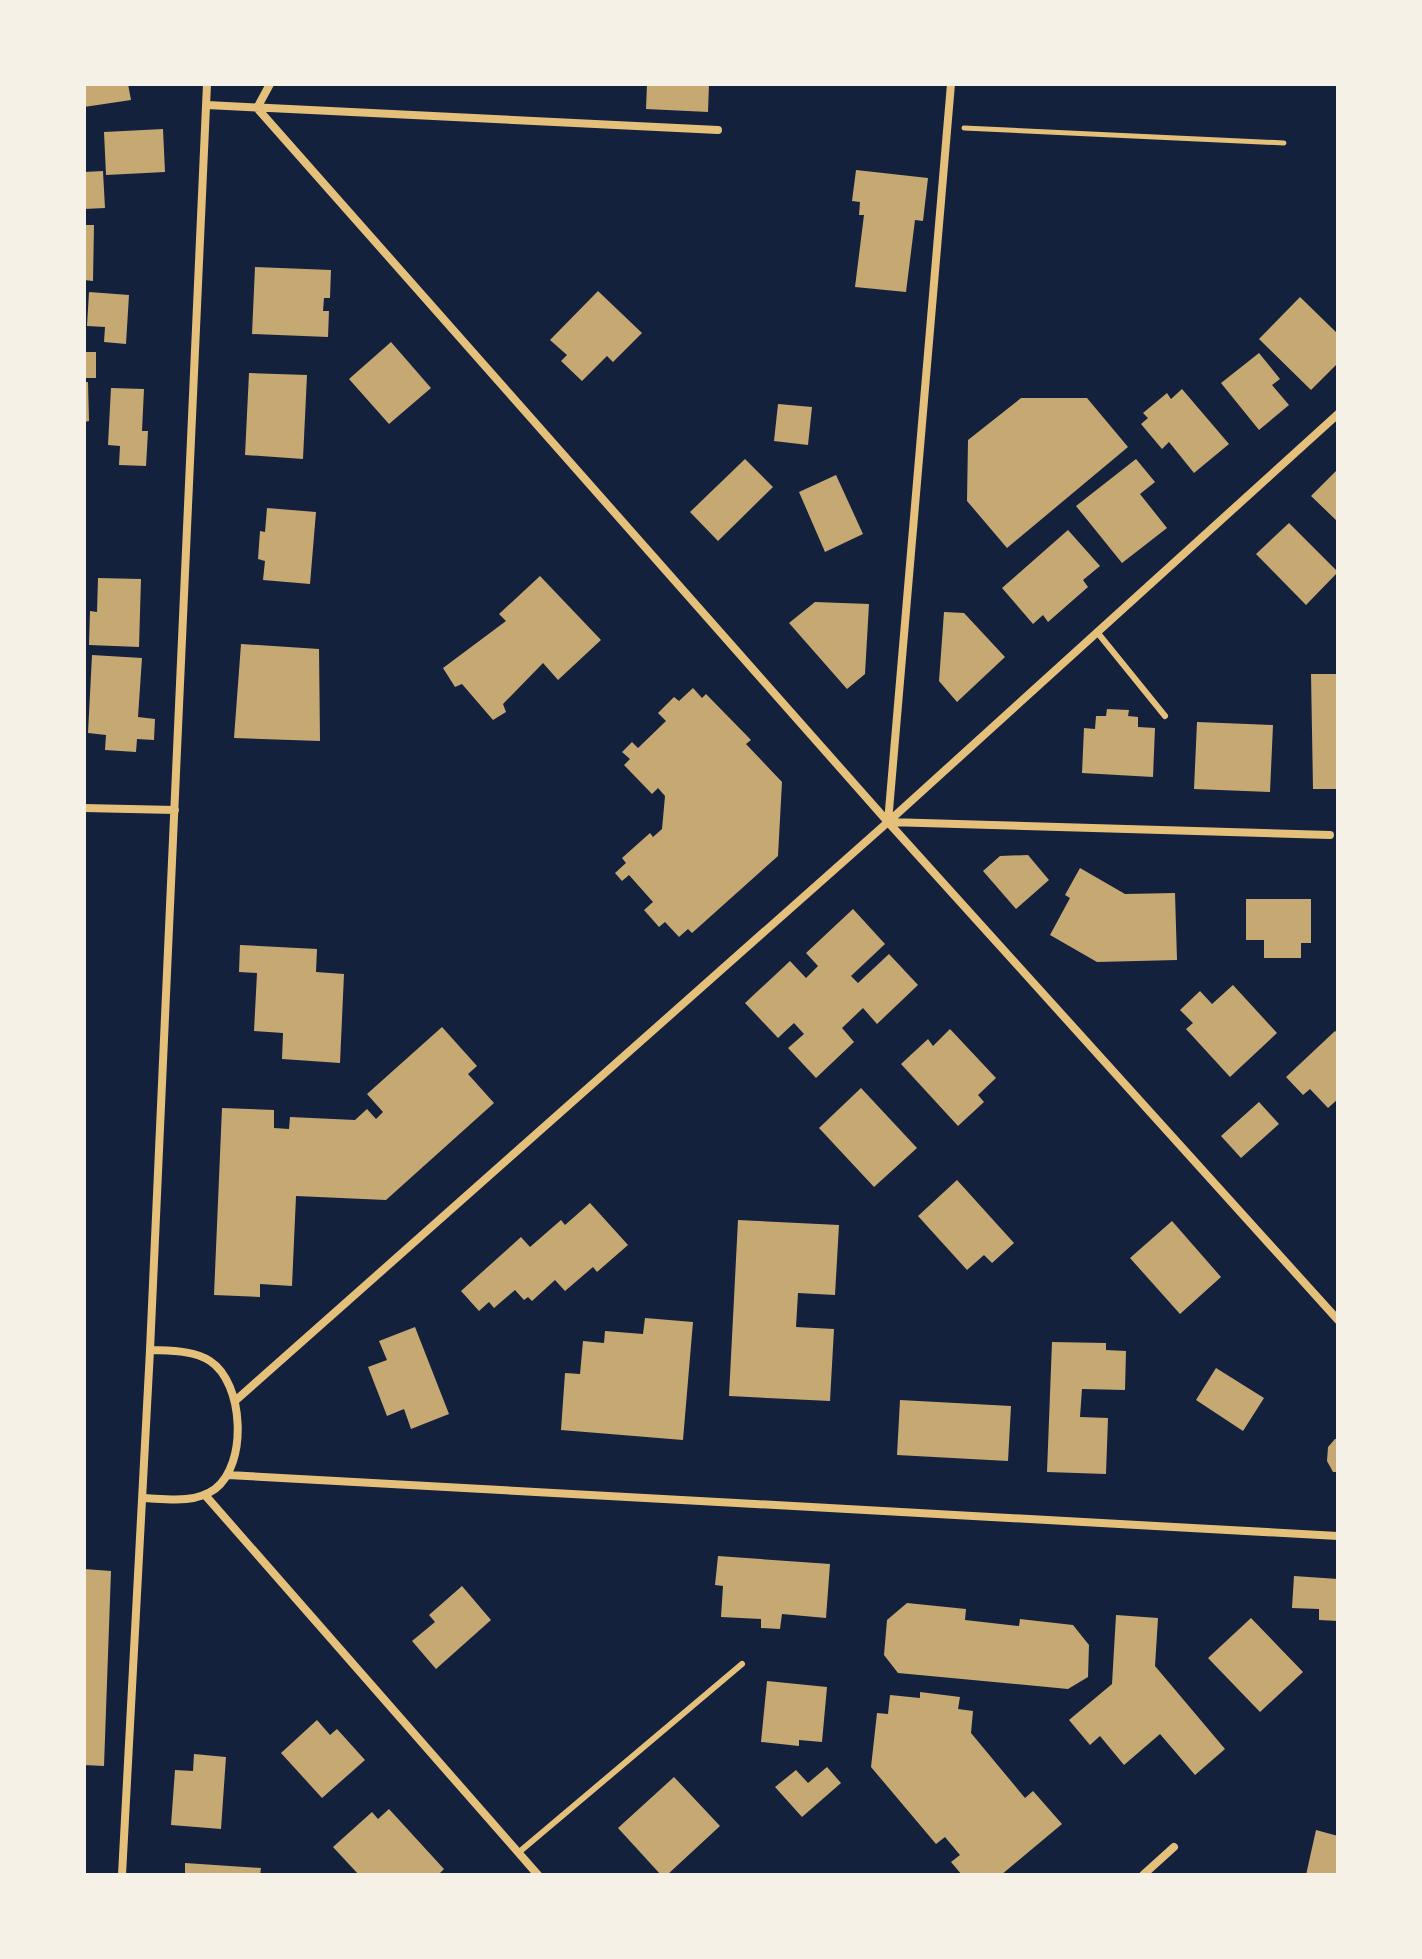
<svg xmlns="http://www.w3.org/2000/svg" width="1422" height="1959" font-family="'Varela Round',sans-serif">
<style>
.building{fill:#c6a872}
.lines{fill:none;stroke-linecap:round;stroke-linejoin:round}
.path{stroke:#e5c07b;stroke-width:5}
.service{stroke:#e5c07b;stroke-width:6}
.minor{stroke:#e5c07b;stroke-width:8}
</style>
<rect width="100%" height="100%" fill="#14213d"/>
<path class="building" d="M84,84H128L131,100L84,107Z
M647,84H709L708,112L646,109Z
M163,129L165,172L106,175L104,132Z
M856,170L928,178L923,221L915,220L906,292L855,287L864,215H859L860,202L852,201Z
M103,171L105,208L84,209V172Z
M84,225H94L93,281L84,280Z
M255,267L331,270L330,298H324L323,311H329L328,337L252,334Z
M598,291L642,333L613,362L607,356L582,381L561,361L567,355L550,340Z
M89,292L129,295L126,344L104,342L105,327L87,326Z
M1300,297L1338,334V363L1311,390L1259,339Z
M391,342L431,388L389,424L349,379Z
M84,352H96V378H84Z
M1259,353L1280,379L1272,385L1289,405L1259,430L1221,383Z
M249,373L307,375L303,459L245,455Z
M84,382H88L89,421L84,422Z
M111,388L144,389L142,431H148L146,466L119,465L120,446L108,445Z
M1182,389L1229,444L1194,473L1169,442L1162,449L1141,424L1148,418L1143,413L1167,393L1171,399Z
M1021,398H1087L1128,447L1007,548L967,501L968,440Z
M778,404L812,407L808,445L774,441Z
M745,459L773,487L718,541L690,512Z
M1136,459L1155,482L1140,494L1167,528L1122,563L1076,506Z
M1338,469V522L1311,496Z
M836,475L863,534L825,552L799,492Z
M267,508L316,512L310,584L263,580L265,561L258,559L260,531L265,532Z
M1289,523L1338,572L1306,605L1256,554Z
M1068,530L1100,566L1083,580L1088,587L1048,622L1043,615L1033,624L1002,588Z
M540,576L601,640L558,680L543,663L503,704L506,712L493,720L462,684L455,687L443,668L506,621L499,614Z
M98,578L141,579L139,647L89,645L90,611L97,612Z
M815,602L869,604L865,674L847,689L789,623Z
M944,612L964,613L1005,657L957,702L939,681Z
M241,644L319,649L320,741L234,738Z
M92,655L142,658L138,717L155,719L154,740L137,739L136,752L105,750L106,735L88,733Z
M1311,674H1338V789H1313Z
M693,688L702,698L706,694L751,740L746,744L782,782L778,856L692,933L688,929L679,937L665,922L659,927L644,910L653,902L629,875L622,881L615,873L626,863L622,858L650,833L653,837L662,829L665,796L658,788L652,794L624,765L630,759L622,752L632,742L638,748L666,721L658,713L674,697L679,701Z
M1107,709L1129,710L1128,716L1138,717V727L1155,728L1153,777L1082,773L1084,728L1095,729L1096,716H1106Z
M1197,722L1273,725L1270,792L1194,789Z
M1028,855L1049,880L1016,909L983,871L1000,856Z
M1080,868L1125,894L1175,893L1177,960L1097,962L1050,935L1070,898L1065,895Z
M1246,899H1311V943H1301V958H1264V940H1246Z
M853,909L885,944L851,976L858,983L889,954L918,985L877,1024L863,1008L842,1028L854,1042L816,1078L788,1048L804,1034L794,1023L778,1038L745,1003L790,961L806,978L818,966L806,953Z
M240,945L317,949L316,972L344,974L340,1063L282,1059L283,1033L254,1031L257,973L239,972Z
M1233,985L1277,1033L1230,1077L1186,1029L1193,1023L1180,1010L1200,991L1212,1004Z
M442,1027L477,1066L468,1074L494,1103L386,1200L296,1196L292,1286L260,1284V1297L214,1295L222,1108L274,1110V1128L289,1129L290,1117L355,1120L367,1109L376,1119L383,1112L367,1094Z
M950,1029L996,1078L978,1095L984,1102L958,1126L901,1064L928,1039L933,1046Z
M1335,1031L1338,1033V1099L1328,1108L1310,1089L1303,1095L1286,1077Z
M861,1088L917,1148L874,1187L819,1128Z
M1259,1102L1279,1124L1241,1158L1221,1136Z
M957,1180L1014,1243L992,1263L984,1255L967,1270L918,1216Z
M590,1203L628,1245L597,1272L593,1267L565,1291L555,1280L532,1301L528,1297L524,1300L515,1290L494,1308L489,1302L479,1311L461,1291L521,1237L530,1247L561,1220L565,1225Z
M738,1220L839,1225L835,1295L798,1293L796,1327L834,1329L830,1401L729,1396Z
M1172,1221L1221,1277L1180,1314L1130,1258Z
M645,1318L693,1322L683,1440L561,1430L565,1373L580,1374L583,1341L604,1343L605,1331L643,1334Z
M415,1327L449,1414L411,1429L404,1409L387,1416L368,1367L387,1360L379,1341Z
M1052,1342L1106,1343V1350L1126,1351L1125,1390L1082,1389L1080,1417L1108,1418L1106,1474L1047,1472Z
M1216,1368L1264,1398L1243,1431L1196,1400Z
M900,1400L1011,1406L1008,1461L897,1455Z
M1335,1439H1338V1472H1333L1327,1461L1328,1447Z
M718,1556L830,1564L826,1618L782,1614L780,1629L761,1628V1619L721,1617L723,1586L715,1585Z
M84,1569L111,1571L104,1766L84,1765Z
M1294,1576L1338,1579V1621L1319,1620V1609L1292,1608Z
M462,1586L491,1620L436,1669L412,1641L435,1622L429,1615Z
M907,1603L966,1609L965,1620L1019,1626L1020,1619L1073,1625L1089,1645L1088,1677L1068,1689L898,1673L884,1655L887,1620Z
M1116,1615L1158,1618L1155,1666L1225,1749L1195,1775L1160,1734L1124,1765L1100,1736L1090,1745L1069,1720L1112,1684Z
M1251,1618L1303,1672L1260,1712L1208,1658Z
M767,1681L827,1687L822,1742L799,1740V1746L761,1742Z
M920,1692L960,1697L958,1709L973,1711L971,1733L1025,1798L1033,1791L1062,1824L1001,1875H962L951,1862L960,1855L945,1837L936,1844L871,1767L877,1713L888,1714L890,1695L920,1698Z
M317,1720L330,1735L337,1729L365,1760L322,1798L281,1753Z
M194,1754L226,1757L221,1829L171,1825L175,1770L193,1771Z
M827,1767L841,1783L802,1817L775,1787L796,1770L808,1783Z
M674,1777L720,1826L667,1875H661L618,1828Z
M389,1809L444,1869L438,1875H359L333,1847L372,1812L378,1819Z
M1316,1830L1338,1836V1875H1306Z
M185,1863L261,1868L260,1875H185Z"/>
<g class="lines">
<path class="path" d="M964,128L1284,143"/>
<path class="service" d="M1097,632L1165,716
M518,1853L742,1664"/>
<path class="minor" d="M951,84L888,822L1330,835
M207,105L718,130
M257,108L888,822L1338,1320
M257,108L270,84
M84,808L175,810
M235,1401L888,822L1338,414
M228,1475L1338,1536
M205,1495L538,1875
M143,1498C167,1499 194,1504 215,1489C248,1464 244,1383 210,1361C193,1350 170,1351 150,1350
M122,1875L150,1350L207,84
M1143,1875L1174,1847"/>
</g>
<rect width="1422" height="1959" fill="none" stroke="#f6f1e7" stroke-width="172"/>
</svg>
